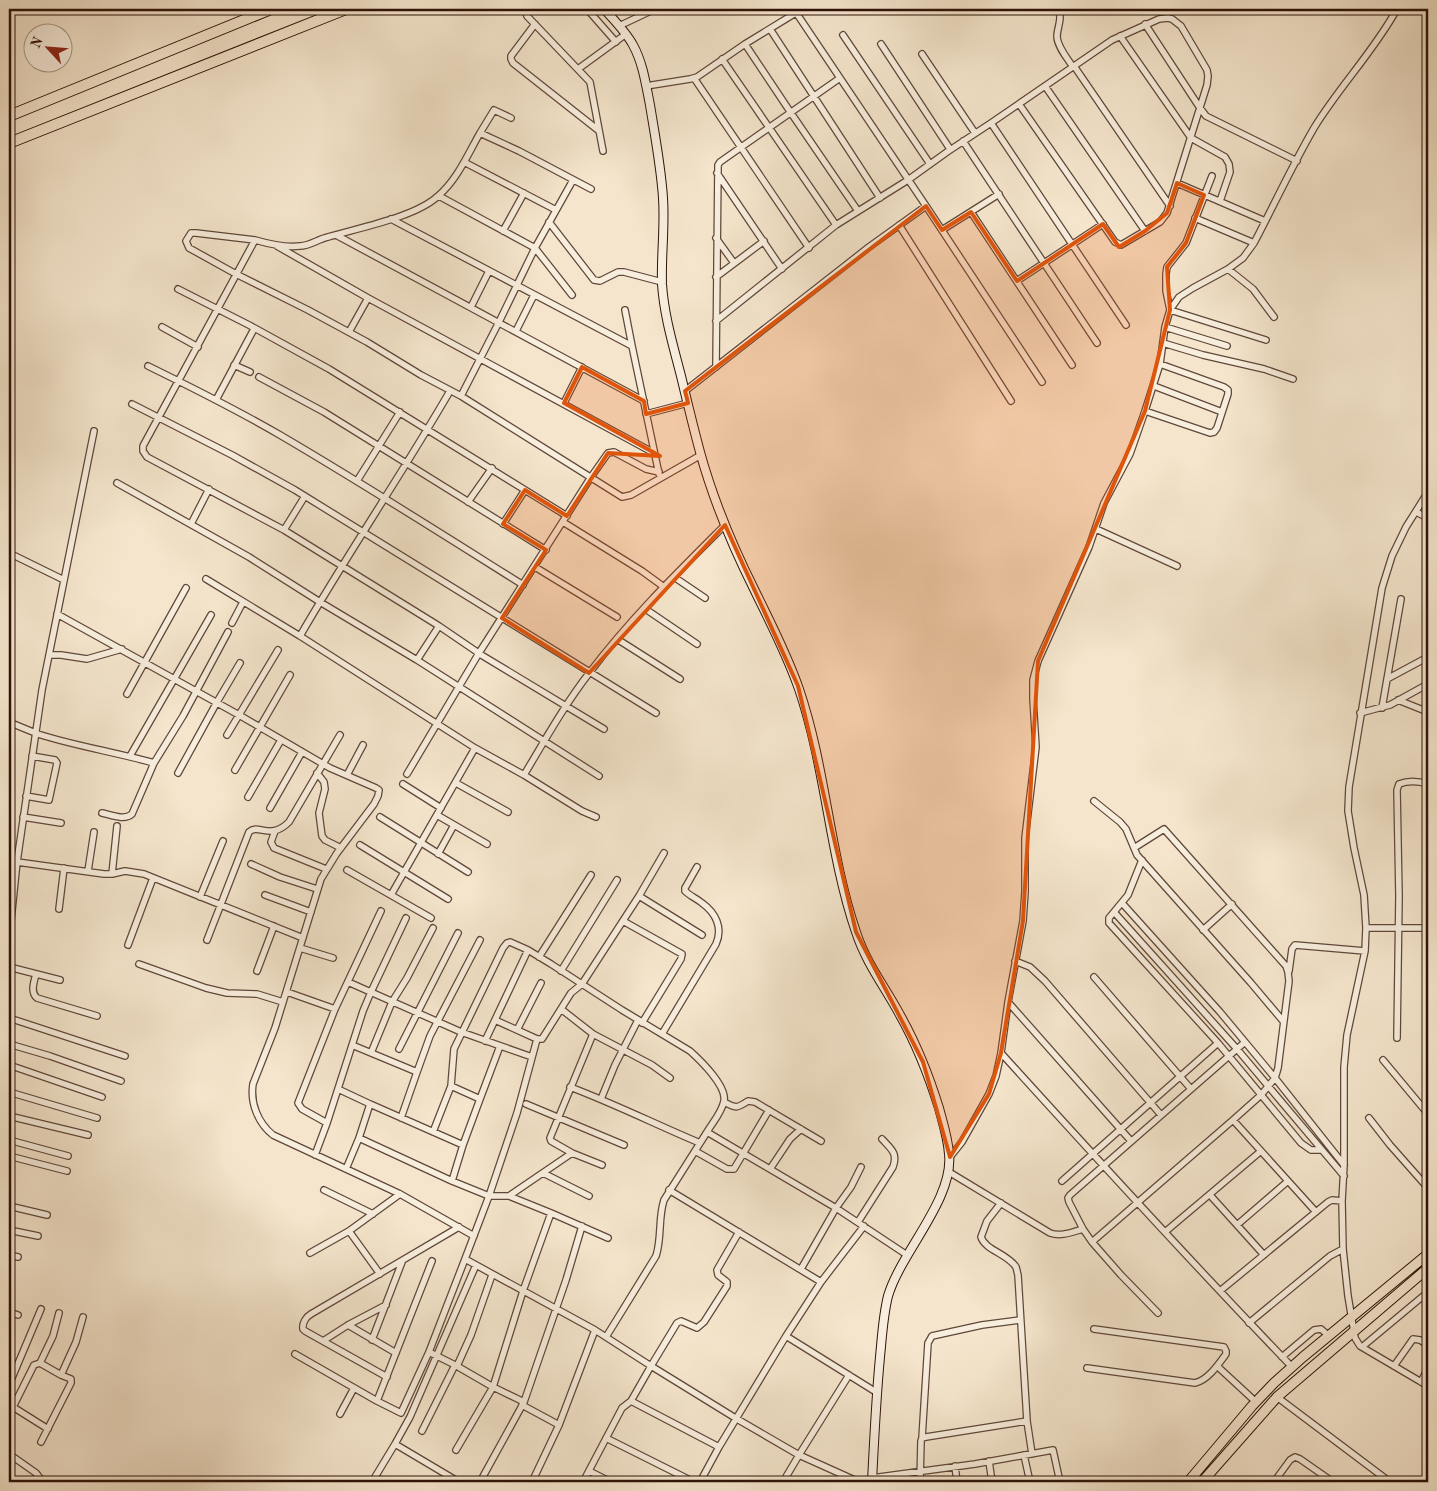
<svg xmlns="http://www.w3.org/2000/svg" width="1437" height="1491" font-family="'Old Standard TT',serif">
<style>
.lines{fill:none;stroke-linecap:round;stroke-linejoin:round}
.street-casing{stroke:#5f4739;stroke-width:8}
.secondary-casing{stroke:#2d1208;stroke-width:10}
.primary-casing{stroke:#2d1208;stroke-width:11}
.highway-casing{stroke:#2d1208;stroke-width:12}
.street{stroke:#f8eede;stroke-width:5.5}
.secondary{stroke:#f8eede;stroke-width:8}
.primary{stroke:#f4e5cc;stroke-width:9}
.highway{stroke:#f4e5cc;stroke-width:10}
.marked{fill:#df550c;fill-opacity:0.2;stroke:#df550c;stroke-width:4;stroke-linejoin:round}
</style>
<rect width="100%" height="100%" fill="#f4e5cc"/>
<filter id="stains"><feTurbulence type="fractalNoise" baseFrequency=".004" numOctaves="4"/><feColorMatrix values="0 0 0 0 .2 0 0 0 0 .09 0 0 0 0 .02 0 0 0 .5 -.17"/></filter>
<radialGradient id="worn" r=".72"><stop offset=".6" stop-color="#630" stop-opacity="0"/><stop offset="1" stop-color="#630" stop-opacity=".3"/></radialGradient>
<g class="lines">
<defs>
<path id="street" d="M528,9L526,12L527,16L590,82L603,151
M587,9L616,42
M1058,9C1063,19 1057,27 1057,37C1058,48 1068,59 1073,67
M535,24L511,56V59L513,63L598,130
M1145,24L1200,108L1206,116L1297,161
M619,26L655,9
M770,29L880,198
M843,35L930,164
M1120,36L1191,138L1225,157L1229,164L1230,172L1220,201
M745,44L791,113L858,211
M881,44L950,149
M922,54L975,133
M722,59L836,225
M1074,66L1170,206
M578,69L626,34
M694,78L809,248
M646,86L690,79L697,77L745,44L794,14H797L926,206L1042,382
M1045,86L1145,231
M991,123L1126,325
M480,133L494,110L511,118
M963,141L1097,343
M464,162L556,210
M717,173L782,269
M1212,176L1186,243L1167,267L1166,274V291L1170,310L1266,340
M1177,183L1265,221
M591,189L519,151L480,133C468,154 457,180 438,196C416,217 358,228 328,237C318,239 310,246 300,246C285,248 269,244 255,240L143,446V451L147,457L284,530L439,626L483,656L604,729
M439,196L535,248L572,295
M971,212L1072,365
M1195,218L1254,243
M391,219L632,346L659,474
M549,222L594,280L600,281L618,272H624L662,282
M899,225L1011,401
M942,230L999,194
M503,231L524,193
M336,235L644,401
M716,238L734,263
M255,240L196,233H191L186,241L189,248L236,274L308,310L367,342L421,375L461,396L622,497L631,495L701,455
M277,246L368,298L654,453
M1228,269L1253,289L1274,317
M716,277L764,241
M1017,281L1103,224
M178,289L249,325L329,369L567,516
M471,307L489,271
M625,310L632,346
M716,321L836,225L908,180L947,152L991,123L1112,40L1159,19L1168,18L1172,19L1181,26L1207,70L1208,76L1207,85L1167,213L1160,222L1121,245L1115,242L1019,104
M162,327L198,347
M1165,327L1227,346
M516,331L534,295
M349,332L368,298
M1163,343L1203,355L1264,369L1293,379
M234,365L250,372
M148,366C193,388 237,410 280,435C362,483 442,534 523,585
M716,367L718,165L720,162L840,78
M259,377L324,412L546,550
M1154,386L1222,412
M685,391L869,247L926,206
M461,396L499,322L535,248L573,180
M216,400L254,329
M564,403L582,367
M132,404L232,455L295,490L656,713
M1145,411L1210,433L1214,432L1217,428L1228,394V390L1224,387L1160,364
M646,414L688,403
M357,481L400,412
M117,483L249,557L320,602L417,660L599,776
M1428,492L1406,527L1392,556L1382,588L1349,787L1348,811L1354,848L1364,895L1366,928L1365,951L1347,1035L1344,1067V1165L1342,1201L1343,1249L1348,1296L1355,1338L1360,1346L1428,1386
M468,502L492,468
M1416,512L1428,518
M563,522L642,571L664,587
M191,524L209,489
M503,524L525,490
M1096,529L1177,566
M284,530L305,496
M9,553L64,580
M535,567L617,617
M674,577L705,598
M206,579L300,636L475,748L524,775L582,811L596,817
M644,608L697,644
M57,614L239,715L330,768L376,788L379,790L378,796L374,804L337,853L321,879L275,1028L253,1084C250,1103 258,1123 273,1135L400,1194L474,1236
M232,623L243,602
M300,636C348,553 402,474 450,391
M617,639L680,679
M49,655H61L87,659L122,649
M417,660L439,626
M1387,679L1428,657
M127,694L186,588
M1398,700L1428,712
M1382,708L1401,599
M1360,713L1390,705L1428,684
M9,722C18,726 28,730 38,734C75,746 115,752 154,763
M227,735L278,650
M130,756L211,615
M235,770L290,675
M178,773L217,702L240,663
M317,773L324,782L325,789L319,813L322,836L325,840L341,848
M407,774L479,653L591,477L608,453L614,452L646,469L659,472
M347,775L363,745
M524,775C545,740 565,704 590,672C630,619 678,572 725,525
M456,783L508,812
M403,784L441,808
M26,796L49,800L57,763L55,760L32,756
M248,797L281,740
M1094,801L1120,822L1126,829L1137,855L1251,983L1283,1021
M270,808L302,752
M102,813C111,815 125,821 132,814L154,763L183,716L228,632
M437,815L487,844
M23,817L61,823
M380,817L468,872
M275,831L271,842L274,848L326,869
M360,845L448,899
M1134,848L1164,829L1286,966L1288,972L1289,981L1278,1068L1275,1078
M438,854L454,825
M1142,860L1128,895L1109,918V923L1218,1043L1301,1143L1311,1150H1322
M17,862L104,874H112L125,871L144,874L303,938
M251,864L280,877L317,889
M347,870L431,918
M88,871L94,832
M112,874L117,826
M265,895L311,912
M391,895L475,748
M639,896L702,935
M200,897L223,841
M1122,903L1220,1012L1275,1078
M59,909L64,868
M1114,912L1237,1049L1344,1176
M623,921L682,954L681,959L642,1023
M1366,928H1428
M1203,930L1232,904
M9,940L17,862L42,690L94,431
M207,940L249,832C259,823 270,841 289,822L340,735
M128,945L153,878
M300,948L333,958
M539,957L591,875
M1015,961L1030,967L1045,981L1161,1115
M139,964L206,988L227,993L257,994L283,1002
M9,967L60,980
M257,971L274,926
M561,971L617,880
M1289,971L1292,949L1295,945L1365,951
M36,974C34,982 30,992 37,998L97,1016
M1094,977L1191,1089
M348,982L461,1032L532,1057
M287,992L335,1009
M1008,1002L1131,1141
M561,1009L593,1034L652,1065L670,1078
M9,1018L125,1056
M495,1020L537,1039H542L571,993L582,984L639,896L664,853
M517,1030L541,983
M593,1034L550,1138L551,1141L572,1153L602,1165
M662,1034L716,944C723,928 716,913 702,903C696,898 690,896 685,891V888L697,867
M1397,1038L1399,896L1397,790L1399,784C1409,780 1418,781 1428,784
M537,1039L517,1113L489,1196H509L572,1153
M485,1041L528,950
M9,1044L50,1056L121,1081
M352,1045L417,1072L401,1118
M399,1049L458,933
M371,1053L392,1002L407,978L433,928
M1001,1053C1097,1159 1193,1264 1292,1367
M1383,1060L1428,1114
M9,1065L102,1097
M417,1072L430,1036L480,940
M451,1086L454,1049L503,948L507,943L510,942L528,950L551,964L622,1010L690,1051C700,1060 727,1086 724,1101C722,1112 713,1122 707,1132
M570,1087C615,1104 657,1125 700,1143
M338,1089L370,1104L359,1138
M9,1092L97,1118
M480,1099L500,1046
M601,1099L615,1065L638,1020
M724,1102C736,1108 736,1109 748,1101L755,1102L821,1141
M370,1104L463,1145L452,1181
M526,1104L624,1145
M9,1116L88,1135
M1369,1118L1390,1145L1428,1188
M1233,1120L1316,1212
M327,1123L363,1011L371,992L406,918
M433,1132L451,1086L480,1099L463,1145
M9,1140L68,1156
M695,1151L727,1169H734L769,1110
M315,1155L327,1123L302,1109L298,1103L335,1009L381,911
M9,1156L67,1171
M950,1157L962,1142L989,1094L996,1076L1001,1053L1008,1002L1023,921L1025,892V838L1036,747L1033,699V680L1038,661L1089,547L1104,503L1130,454L1145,411L1160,364L1165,327L1170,310L1179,297L1193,288L1228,269L1243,258L1254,243C1274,205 1292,166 1314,128C1339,87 1374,51 1397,9
M346,1169L359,1138L452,1181L489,1196L465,1259
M770,1169L790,1139L801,1129
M949,1172L1050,1233C1061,1237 1072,1232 1083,1229L1092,1242L1233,1120L1261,1095L1275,1078L1344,1165
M543,1173L589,1196
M1062,1181L1218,1043
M324,1190L373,1214
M669,1190L821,1282
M1210,1195L1264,1255
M509,1196L551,1213L608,1238
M1001,1203L987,1221L981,1237C985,1250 1008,1254 1016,1267C1017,1270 1017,1272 1018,1275L1027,1421
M9,1206L47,1215
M858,1222L893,1167C898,1153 891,1149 882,1139
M1237,1225L1288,1181
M1083,1229L1069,1202L1068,1198L1070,1195L1245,1042
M9,1230L38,1236
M349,1231L380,1274
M739,1232L717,1270L718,1275L727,1282V1286L704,1322L697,1328L681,1321L677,1323L651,1366L737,1419L799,1455L783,1482
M1165,1232L1261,1151
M1092,1242L1121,1275L1158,1313
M310,1253L349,1231L400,1194
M9,1255L18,1257
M801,1269L836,1208L851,1187L861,1167
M1220,1291L1328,1202L1332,1200L1342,1201
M9,1312L18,1315
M1249,1323L1330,1256L1343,1249
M348,1325L396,1353
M786,1336L821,1282L864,1226
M606,1337L656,1256C662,1238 658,1218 664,1200L707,1132L836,1208L907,1255
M372,1340L402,1262
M323,1341L348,1325L386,1305
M1362,1347L1428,1292
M429,1352L465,1259L595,1330
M295,1354L377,1401L401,1413L429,1352L455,1365L422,1431
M1282,1357L1314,1330L1321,1329L1329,1336
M40,1363L53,1336L59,1313
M455,1365L493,1387L524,1402
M457,1366L471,1335L492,1275
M1217,1366L1256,1402
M1394,1366L1413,1339L1420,1340L1428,1345
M1087,1368L1195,1383C1208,1380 1218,1365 1226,1354V1351L1224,1347L1094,1329
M849,1375L799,1455L859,1482
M387,1377L305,1331L303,1329C302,1323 306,1317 311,1314L459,1227
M1421,1382L1428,1368
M9,1385L41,1309
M1277,1397L1390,1482
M377,1401L432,1261
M631,1401L719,1447L786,1336L876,1392
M9,1404L13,1407L34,1365L40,1363L61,1375L76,1342L83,1317
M522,1405L559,1425
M13,1407L48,1429
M340,1414L354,1388
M606,1438L694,1482
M922,1438L928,1343L932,1336L982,1325L1020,1320
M41,1442L71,1383V1379L61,1375
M395,1444L410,1417L476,1265
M456,1450L493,1387L523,1291L551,1213
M9,1454L36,1473L43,1482
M1024,1455L1030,1482
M989,1461L992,1482
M955,1466L957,1482
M589,1471L611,1482
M375,1477L385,1482
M872,1478L975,1464L1053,1450L1060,1482
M372,1482L395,1444L459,1482
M480,1482L524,1402L566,1280L582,1226
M532,1482L559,1425L595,1330L651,1366L631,1401L622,1408L583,1482
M700,1482L719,1447
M920,1482L921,1441L922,1438L926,1437L1027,1421L1032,1454
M1274,1482L1290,1460L1295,1457L1300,1459L1333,1482"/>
<path id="secondary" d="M604,9C614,20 626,32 633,45C643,63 646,85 650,105C655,136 661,167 663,198C665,227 661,256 662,284C664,315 673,345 681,376C687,401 693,426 700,452C713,499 732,545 754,589C770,622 787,654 799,689C826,768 829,853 856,932C866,963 885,987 900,1015C917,1045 929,1076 939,1108C943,1123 948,1138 949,1154C954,1199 901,1252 888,1296C883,1316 882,1337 880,1357C876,1399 874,1441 872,1482"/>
<path id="primary" d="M1188,1482L1252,1406L1274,1383L1303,1357L1428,1254
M1202,1482L1277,1397L1428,1268"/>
<path id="highway" d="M9,116L271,9
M9,143L346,9"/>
</defs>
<use href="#street" class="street-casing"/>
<use href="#secondary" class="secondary-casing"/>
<use href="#primary" class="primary-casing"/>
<use href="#highway" class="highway-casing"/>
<use href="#street" class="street"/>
<use href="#secondary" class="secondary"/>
<use href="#primary" class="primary"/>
<use href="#highway" class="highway"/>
</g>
<path class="marked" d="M1177,183L1204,195L1186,243L1167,267L1170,310L1145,411L1038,661L1023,921L1001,1053L989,1094L950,1157L923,1062L856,932L798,686L725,525L589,673L502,618L546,550L503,524L525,490L567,516L608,453L660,456L564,403L582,367L644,401L646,414L688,403L685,391L926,206L942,230L971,212L1017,281L1103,224L1119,247L1145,231L1167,213Z"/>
<rect width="1437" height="1491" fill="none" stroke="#f4e5cc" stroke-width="30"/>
<rect x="10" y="10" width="1417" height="1471" fill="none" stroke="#2d1208" stroke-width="2.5"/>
<rect x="15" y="15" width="1407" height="1461" fill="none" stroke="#2d1208"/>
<g transform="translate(48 48) rotate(296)"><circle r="24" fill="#f8eede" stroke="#a79688"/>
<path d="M0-4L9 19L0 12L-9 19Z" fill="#8f2418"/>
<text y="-8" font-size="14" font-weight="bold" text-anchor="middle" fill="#2d1208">N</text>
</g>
<rect width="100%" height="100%" filter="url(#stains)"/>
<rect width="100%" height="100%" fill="url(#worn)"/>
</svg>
